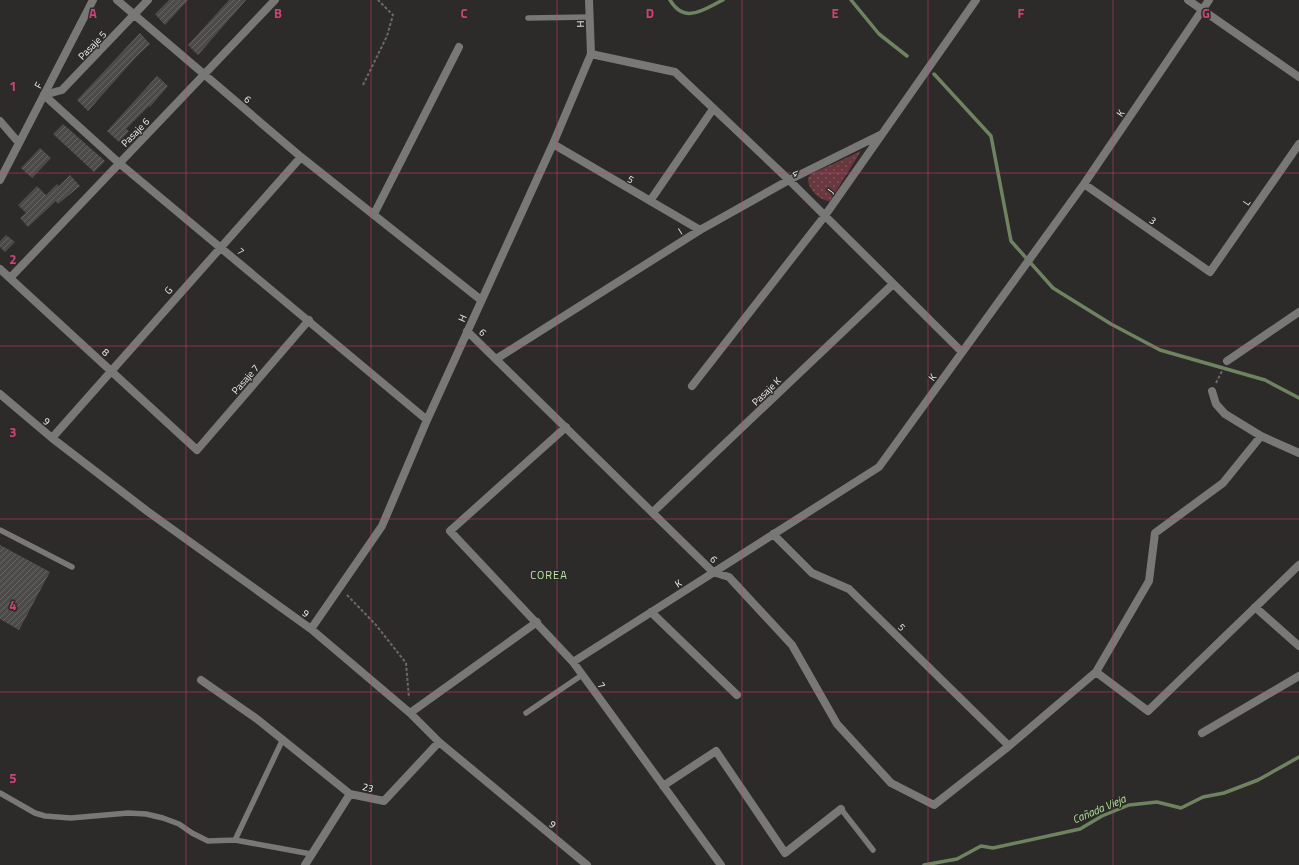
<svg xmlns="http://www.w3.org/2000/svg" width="1299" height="865" font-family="'Titillium Web',sans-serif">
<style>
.park{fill:url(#park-dots)}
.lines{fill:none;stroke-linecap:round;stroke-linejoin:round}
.stream{stroke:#6e8461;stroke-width:3.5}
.building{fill:url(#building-hatch)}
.path{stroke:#6b6969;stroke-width:2;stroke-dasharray:3 2;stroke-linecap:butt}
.service{stroke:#787877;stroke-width:5.5}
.minor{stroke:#787877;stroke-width:8}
.tertiary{stroke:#787877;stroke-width:8}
.grid{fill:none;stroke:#cb4378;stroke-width:1;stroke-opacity:0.55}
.labels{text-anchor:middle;stroke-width:3;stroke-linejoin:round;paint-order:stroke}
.street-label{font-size:10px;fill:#f0eeee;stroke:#2d2a2a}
.neighbourhood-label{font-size:11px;letter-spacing:1px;fill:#bde8a5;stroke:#2d2a2a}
.water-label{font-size:11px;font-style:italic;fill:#afe094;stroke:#2d2a2a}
.grid-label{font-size:13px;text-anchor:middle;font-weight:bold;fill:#cb4378;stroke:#2d2a2a;stroke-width:3;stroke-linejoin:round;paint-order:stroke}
</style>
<defs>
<pattern id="park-dots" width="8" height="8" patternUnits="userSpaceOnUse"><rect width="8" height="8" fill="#69373e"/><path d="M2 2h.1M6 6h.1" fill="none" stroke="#7f545a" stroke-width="1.8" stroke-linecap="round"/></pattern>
<pattern id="building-hatch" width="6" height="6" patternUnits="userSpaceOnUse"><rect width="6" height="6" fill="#4d4a4a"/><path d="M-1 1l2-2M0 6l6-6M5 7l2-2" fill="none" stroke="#676464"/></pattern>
</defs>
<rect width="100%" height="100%" fill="#2d2a2a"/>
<path class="park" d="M861,151L830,201C819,201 807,188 808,178L811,174Z"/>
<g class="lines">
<path class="stream" d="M670,0C685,25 704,9 723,0
M851,0L879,34L907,56
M934,74L991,136L1011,241L1053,288L1111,324L1160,350L1265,380L1299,398
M924,865L957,859L981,846L993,848L1080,829L1102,816L1129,805L1157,802L1181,808L1203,797L1224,793L1258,780L1299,757"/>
</g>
<path class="building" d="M169,0H188L165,25L155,14Z
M229,0H246L198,55L188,45Z
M140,33L150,44L137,56L88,111L77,100Z
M157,76L168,86L150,107L149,106L126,129L129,131L119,142L107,131Z
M63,124L105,161L94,172L53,134Z
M40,148L51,158L32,178L21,168Z
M70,175L80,186L58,204L56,201L28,227L20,218L26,213L18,205L37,186L46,195L57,184L59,186Z
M6,235L15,242L5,252L0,247V241Z
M0,545L50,572L19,630L0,619Z"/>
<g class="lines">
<path class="path" d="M363,85L387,36L393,15L378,0
M1216,383L1223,369
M347,595L376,625L406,663L409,698"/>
<path class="service" d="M528,18L590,17
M0,530L72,567
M526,713L582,675
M0,793L35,813L45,816L71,818L128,813L146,814L163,818L179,824L192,833L208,841L235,840L311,854
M841,809L873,850
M235,840L283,739"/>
<path class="minor" d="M117,0L301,157L481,300
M1188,0L1299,77
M591,54L675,72L789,180L962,352
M44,95L119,163L427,420
M44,95L62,90L148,0
M553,144L700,230
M1084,184L1210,272L1299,144
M650,201L713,109
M374,214L459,47
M0,269L197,450L309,320
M10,278L275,0
M467,331L713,572L729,577L792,645L837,724L891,783L934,805L1009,746L1096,672L1149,581L1155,533L1223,483L1261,436L1225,414L1216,404L1212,391
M496,359L700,230L789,180L882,134
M1227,361L1299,312
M692,386L824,217L976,0
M0,394L52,438L147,511L311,629L410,713L439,742L587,865
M566,427L450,531L573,662L721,865
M1261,436L1299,453
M52,438L301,157
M653,512L893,284
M773,534L812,573L849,589L1009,746
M1255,607L1299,646
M651,612L737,695
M311,629L382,526L427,420L553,144L591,54L589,0
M573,662L879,467L1084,184L1209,0
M1096,672L1148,711L1299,565
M201,680L257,719L350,794
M410,713L537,622
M1202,733L1299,676
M663,786L716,751L785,853L841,809
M305,865L350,794L384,801L439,742"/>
<path class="tertiary" d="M0,121L19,143
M0,180L93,0"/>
</g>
<path class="grid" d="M186,0V865M371,0V865M557,0V865M742,0V865M928,0V865M1113,0V865M0,173H1299M0,346H1299M0,519H1299M0,692H1299"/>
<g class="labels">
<g class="street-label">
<text transform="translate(580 24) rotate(-92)" y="4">H</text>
<text transform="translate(92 45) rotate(-46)" y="4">Pasaje 5</text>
<text transform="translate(38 85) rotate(-62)" y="4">F</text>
<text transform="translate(248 99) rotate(40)" y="4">6</text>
<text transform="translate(1120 113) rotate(-56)" y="4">K</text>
<text transform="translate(135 132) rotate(-46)" y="4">Pasaje 6</text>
<text transform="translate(796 173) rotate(45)" y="4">4</text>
<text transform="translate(631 179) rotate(30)" y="4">5</text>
<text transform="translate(830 191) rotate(-55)" y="4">J</text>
<text transform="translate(1246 202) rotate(-55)" y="4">L</text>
<text transform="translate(1153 220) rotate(35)" y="4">3</text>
<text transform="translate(680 231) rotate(-32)" y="4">I</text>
<text transform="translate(241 251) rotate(40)" y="4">7</text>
<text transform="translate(168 290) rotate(-48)" y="4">G</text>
<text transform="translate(462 318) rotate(-66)" y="4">H</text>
<text transform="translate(483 332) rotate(44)" y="4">6</text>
<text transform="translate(106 352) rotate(42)" y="4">8</text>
<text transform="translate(932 377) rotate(-54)" y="4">K</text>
<text transform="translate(245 379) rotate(-49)" y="4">Pasaje 7</text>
<text transform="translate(766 391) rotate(-44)" y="4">Pasaje K</text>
<text transform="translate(47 421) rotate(40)" y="4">9</text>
<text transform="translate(714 559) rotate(45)" y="4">6</text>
<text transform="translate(678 583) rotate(-33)" y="4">K</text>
<text transform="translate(306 613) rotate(36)" y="4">9</text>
<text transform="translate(902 627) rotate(45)" y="4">5</text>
<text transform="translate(602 685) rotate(54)" y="4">7</text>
<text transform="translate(368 787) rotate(13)" y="4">23</text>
<text transform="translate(553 824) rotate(40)" y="4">9</text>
</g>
<g class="neighbourhood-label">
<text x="549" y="579">COREA</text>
</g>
<g class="water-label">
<text transform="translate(1099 809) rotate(-23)" y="4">Cañada Vieja</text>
</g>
</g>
<g class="grid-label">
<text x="93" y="18">A</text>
<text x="278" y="18">B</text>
<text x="464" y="18">C</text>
<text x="650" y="18">D</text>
<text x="835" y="18">E</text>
<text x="1021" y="18">F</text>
<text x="1206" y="18">G</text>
<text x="13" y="91">1</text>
<text x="13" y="264">2</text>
<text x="13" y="437">3</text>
<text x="13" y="610">4</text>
<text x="13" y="783">5</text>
</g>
</svg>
